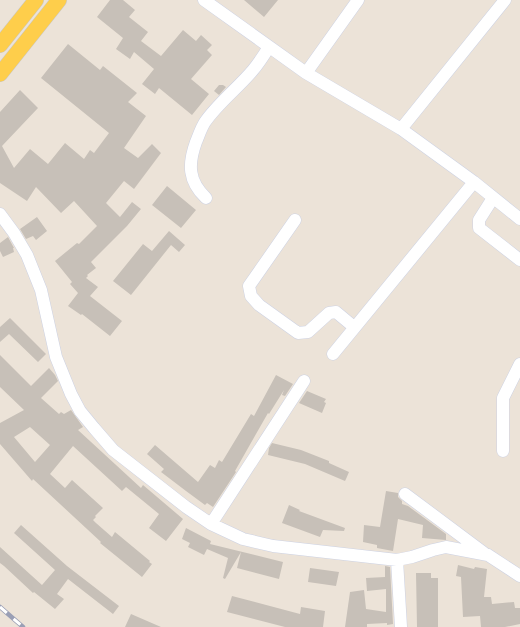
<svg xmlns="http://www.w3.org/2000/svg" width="520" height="627" font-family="'Sofia Sans Condensed',sans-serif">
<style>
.building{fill:#c7c0b8;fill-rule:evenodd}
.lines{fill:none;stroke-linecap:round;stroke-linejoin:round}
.minor-casing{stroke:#cdd2e3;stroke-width:13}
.major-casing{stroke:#c7c7c7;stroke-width:16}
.minor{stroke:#fff;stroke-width:12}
.major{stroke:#fece4b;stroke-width:15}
.rail-casing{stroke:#9a9fb5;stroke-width:4.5}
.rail{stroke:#fff;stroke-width:3;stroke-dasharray:9;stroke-linecap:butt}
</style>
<rect width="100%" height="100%" fill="#ece3d8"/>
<path class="building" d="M110,0H123L135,10L129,17L148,32L141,41L161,56L183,30L196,41L201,35L212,45L207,50L212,55L191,79L209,94L192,115L159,88L155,94L142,84L154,69L134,52L130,59L116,49L123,38L97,17Z
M244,0H278L264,17Z
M68,44L100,70L103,66L137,93L128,102L146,116L124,148L138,158L152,144L161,153L134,189L124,181L106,203L120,217L132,202L141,209L127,226L91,262L96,268L87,275L88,276L86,278L98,287L90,296L122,321L110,336L82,314L81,315L68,306L78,293L70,284L72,282L55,261L77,243L79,244L97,226L74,201L61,213L36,187L27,201L0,183V112L20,90L38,108L2,146L14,168L30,149L48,164L65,143L84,159L90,150L94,153L109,133L41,78Z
M219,85H223L226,87L219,95L214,91Z
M167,186L196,210L181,228L152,205Z
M37,217L47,231L36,240L33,236L26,239L20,229Z
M169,231L185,245L179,252L171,245L131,295L113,281L143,244L152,251Z
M8,237L14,248H13L14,252L3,257L0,251V243Z
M10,318L46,354L38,362L9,334L0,342V327Z
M0,355L31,386L49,368L55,375L58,381L41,398L59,414L61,412L64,414L71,410L83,427L78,430L141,488L143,485L183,519L166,541L149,528L159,514L126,487L122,491L73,446L50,474L65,488L72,480L103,508L95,516L96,517L93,520L96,523L112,537L115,532L150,561L149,562L152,564L142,577L100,543L101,542L33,479L32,481L0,444V423L24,410L0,387ZM30,427L50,445L35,462L14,437Z
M276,375L293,384L285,396L282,395L284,390L269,414L268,413L235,471L236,472L213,507L207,503L205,505L186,491L161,472L164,469L147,454L155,445L198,482L210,465L215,468L219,460L222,462L251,414L254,416Z
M307,391L326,399L324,402L326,403L322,413L299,403Z
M272,443L301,450L329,461V463L349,472L346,479L345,481L305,464L268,455L269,448Z
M386,491L398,493V497L402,501V504L408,506L446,534V540L422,538L423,525L398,519L393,551L377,548V545L363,542L364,525L380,527Z
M289,505L300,510L299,511L345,528L344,531L323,530L320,537L282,523Z
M21,525L67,566L119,606L113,614L68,579L57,594L64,599L55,609L34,592L33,593L4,566L0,563V547L42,585L55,570L14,533Z
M186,528L211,541L210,544L283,562L279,579L237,568L241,552L225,579L223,578L228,558L207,549L204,555L188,547L190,543L182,539Z
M458,565L474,569L475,567L487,569L484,597H491L492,604L514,602L515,608H520V624L505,627H481L480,616L463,617L461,577L456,576Z
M385,566L390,567L393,624L387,625V623L367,624V627H345L350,592L364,590L366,609L386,612V589L367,591L366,578L385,577Z
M310,568L339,572L336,586L308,582Z
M416,573H431V578H438V627H417Z
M232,596L300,614L301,607L325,611L323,627H285L227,612Z
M131,614L161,627H125Z"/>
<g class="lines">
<defs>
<path id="minor" d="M204,0L306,73L401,129L474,182L520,219
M306,73L358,0
M401,129L505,0
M206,198C188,181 188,164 196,142C199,135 201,128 205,122C218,103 238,88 253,70C259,63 264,55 269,47
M493,198L479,220V228L520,260
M0,214L14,233L27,255L41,290L56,357L71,394L80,411L94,428L113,450L186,507L211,524L243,539L273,546L397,560L412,557L433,550L446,547L488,555L520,576
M295,220L249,286L251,296L259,305L298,333L308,332L329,313L336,312L354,327
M333,354L474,182
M503,451V398L520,364
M405,494L484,553
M211,524L304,381
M397,560L401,627"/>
<path id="major" d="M0,45L36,0
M0,74L59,0"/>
</defs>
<use href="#minor" class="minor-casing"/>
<use href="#major" class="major-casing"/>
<use href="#minor" class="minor"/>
<use href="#major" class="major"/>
<defs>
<path id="rail" d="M0,607L23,627"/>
</defs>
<use href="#rail" class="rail-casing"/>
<use href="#rail" class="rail"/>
</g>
</svg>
